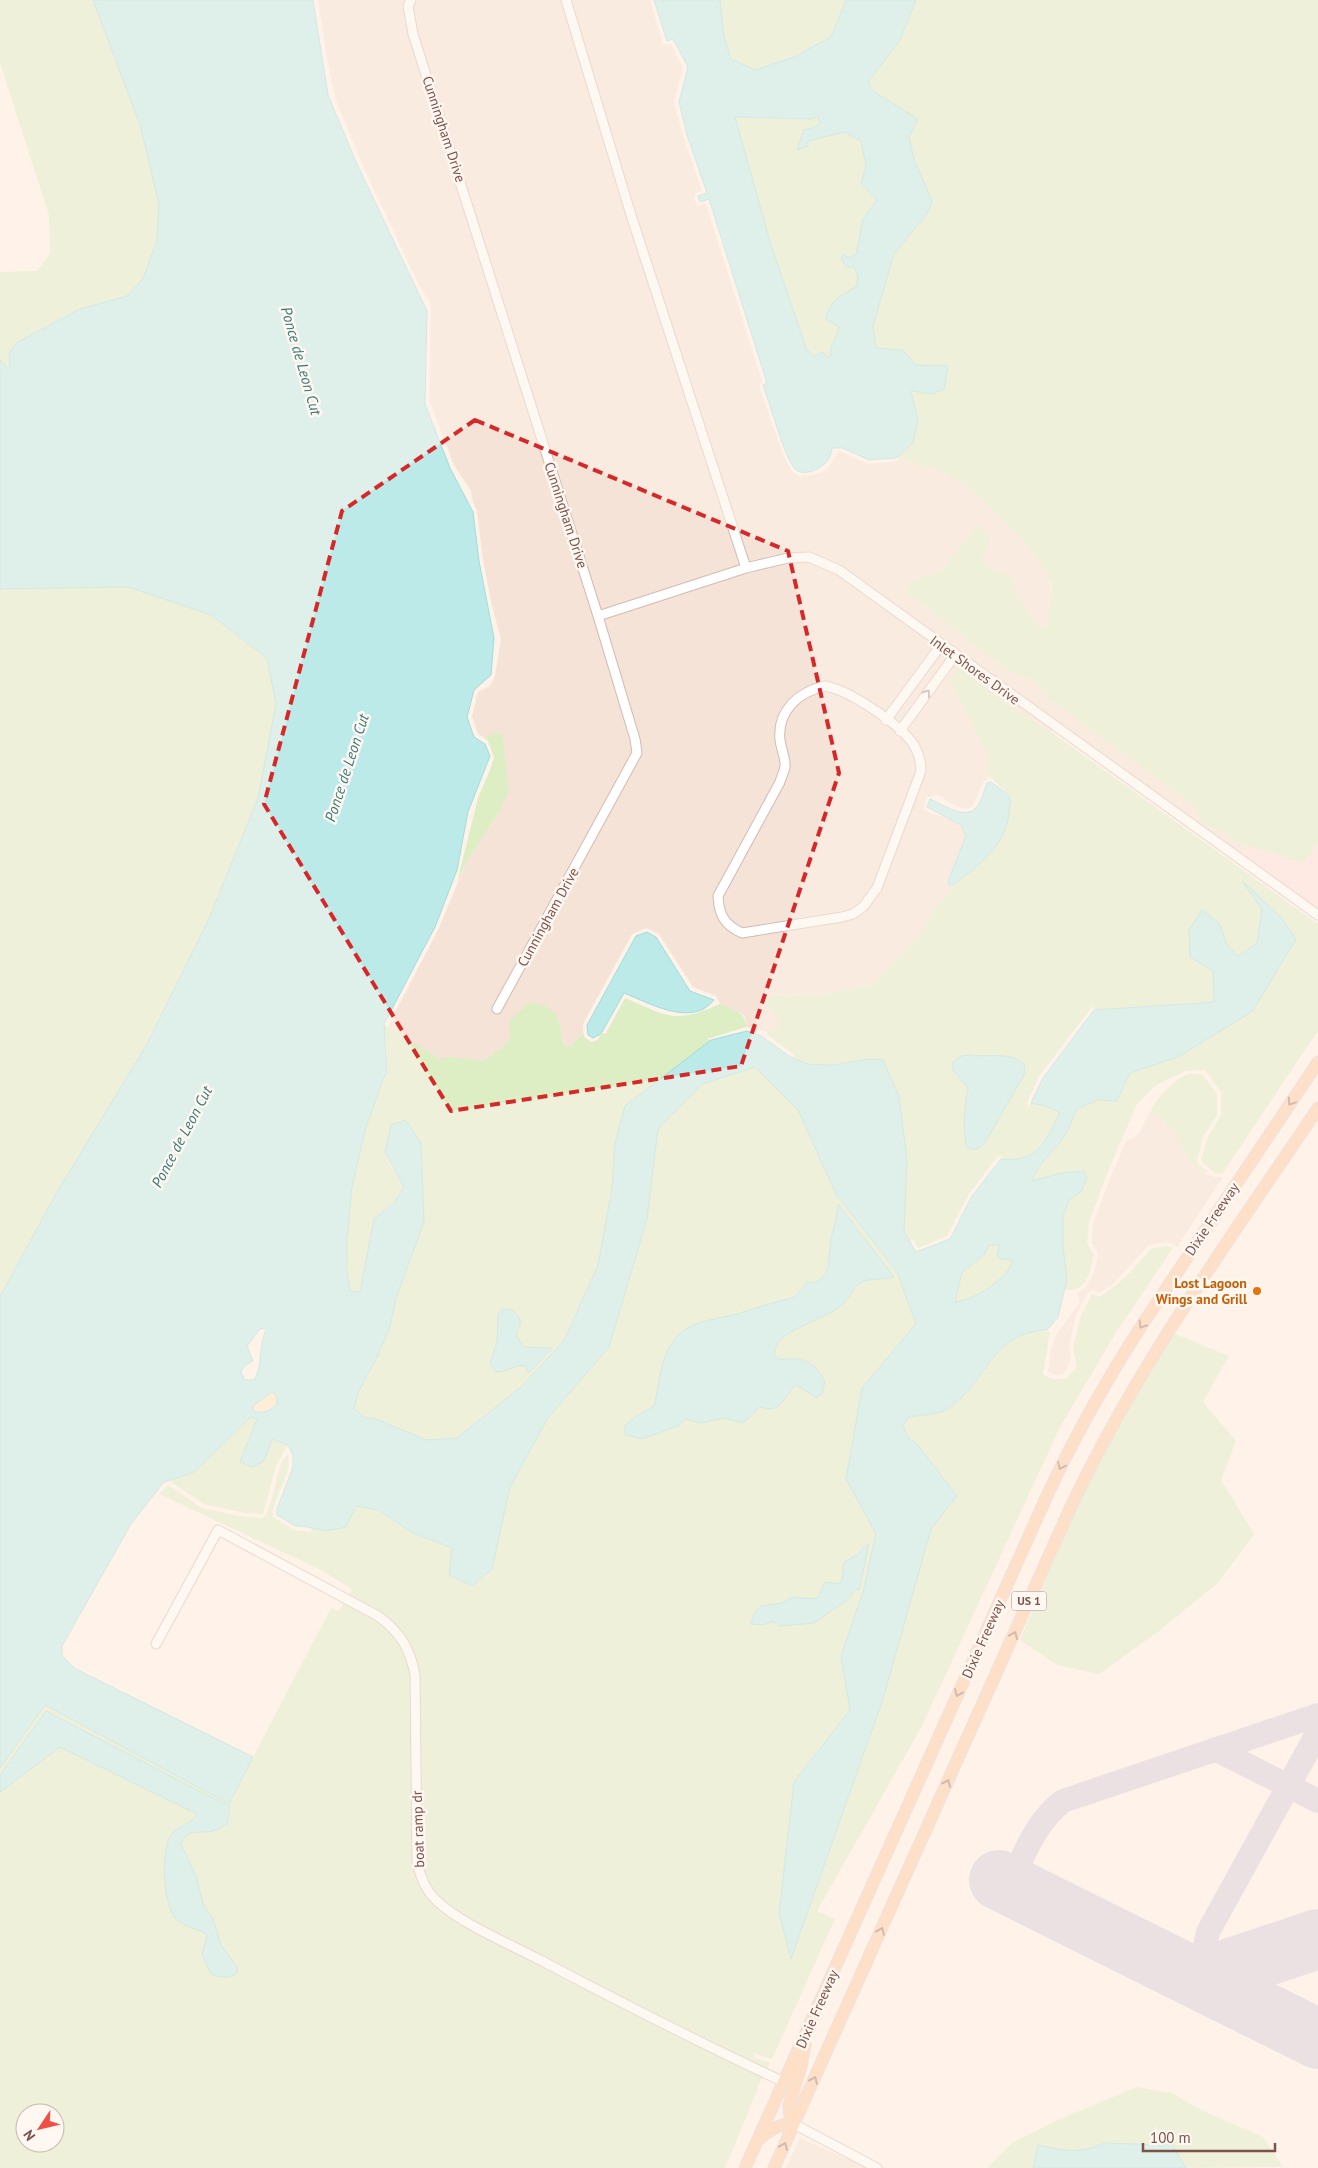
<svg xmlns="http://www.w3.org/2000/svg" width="1318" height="2168" font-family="'PT Sans',sans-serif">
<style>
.residential{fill:#f6e3d7}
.commercial{fill:#ffe1dc}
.green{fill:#ddeec5;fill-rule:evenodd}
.sand{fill:#ffe7c2}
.water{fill:#bbeae9;stroke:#a0dddc;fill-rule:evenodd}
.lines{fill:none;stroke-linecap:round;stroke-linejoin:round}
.taxiway{stroke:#d8ccda;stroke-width:24}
.runway{stroke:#d8ccda;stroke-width:60}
.minor-casing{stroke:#d4bab0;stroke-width:11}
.major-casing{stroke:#dacfcc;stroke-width:13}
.minor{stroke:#fff;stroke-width:9}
.major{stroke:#ffcb9f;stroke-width:11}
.oneway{stroke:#b09892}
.oneway2{stroke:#a37764}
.marked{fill:none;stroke:#d62828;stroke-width:4;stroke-dasharray:10 6;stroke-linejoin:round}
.food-dot{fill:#e8710a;stroke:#fff7f1;stroke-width:2}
.labels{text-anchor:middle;stroke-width:5;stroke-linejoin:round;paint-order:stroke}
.shield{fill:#fff7f1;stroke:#a3847c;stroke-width:1}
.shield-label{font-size:12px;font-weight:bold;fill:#7c534a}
.street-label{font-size:14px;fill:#7c534a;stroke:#fff7f1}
.food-label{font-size:14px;font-weight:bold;fill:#c56008;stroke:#fff7f1;text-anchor:end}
.water-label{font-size:15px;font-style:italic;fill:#387a79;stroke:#fff7f1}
</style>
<rect width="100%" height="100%" fill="#fef2e9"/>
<path class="residential" d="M318,0H650L663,44H671L683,68L674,102L683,136L702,191L696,193L694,198L697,206L706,204L762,381L759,386L783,454L792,472L801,477L820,473L828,468L839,451L868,464L897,461L906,454L954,460L1048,568L1051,595L1047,628L1039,627L1017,595L1013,582L991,570L982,558L989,546L969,534L963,545L941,572L928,576L905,592L927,607L936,617L954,627L964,638L1012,673L1034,680L1050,699L1196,805L1202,824L1223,832L1233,841L1250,846L1238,862L1055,730L1050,732L950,682L987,753L988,775L987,779L983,782L973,805L969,808L965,809L949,802L938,795L927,797L923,810L954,821L961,825L965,831L966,836L948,881L949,885H953L925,929L871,986L821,995L772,996L778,1021V1031H759L746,1027V1019L743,1014L720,1004L716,996L693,987L659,934L646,928L632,934L583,1024V1032L572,1045L564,1046L557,1014L510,1038L502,1048L483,1061L430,1059L389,1031V1024L439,928L466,863L499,812L502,733L483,737L478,734L472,716L478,692L490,686L495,676L501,639L492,606L483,560L477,511L473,502L471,491L454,465L429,400L431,304L417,281L363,166L337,103L328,65Z
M1151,1110L1171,1127L1202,1172L1214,1177H1223L1177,1247L1167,1242L1149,1245L1112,1285L1099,1293L1093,1290L1088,1292L1076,1315L1069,1346L1071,1360L1066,1371L1060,1375H1054L1048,1371L1051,1349L1056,1335L1080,1302L1077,1293L1086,1287L1094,1273L1098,1253L1092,1243L1093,1223L1111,1176L1126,1141L1138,1135Z
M800,2138L868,2168H786Z"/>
<path class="commercial" d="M1318,842V918L1238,862L1250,846L1306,862Z"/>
<path class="green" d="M0,0H93L140,125L159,204L157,240L143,279L127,296L80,309L6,368L0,359V272L37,271L50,253L49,215L0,63Z
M720,0H846L831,37L794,57L755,70L731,59L724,37Z
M916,0H1318V843L1304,864L1233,841L1223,832L1202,824L1196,807L1050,699L1034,680L1012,673L964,638L954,627L936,617L927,607L905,592L913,580L941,572L977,525L989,534V546L982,559L991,570L1006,573L1013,582L1017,595L1039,627H1047C1046,611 1056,594 1049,578C1038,553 978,491 954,478C936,468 916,463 896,458L913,443L807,350L771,245L734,117L812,119L855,98L900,40Z
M128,587L211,615L267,658L276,704L258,798L208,921L146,1046L57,1192L0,1297V589Z
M958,666L1017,711L1054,734L1318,924V1031L1315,1035L1222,1174L1215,1173L1201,1161L1207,1139L1221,1115V1092L1205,1070L1186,1071L1156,1085L1137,1104L1107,1174L1089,1222L1087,1244L1094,1254C1090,1272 1088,1292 1065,1290C1071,1262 1052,1228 1068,1201C1071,1197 1077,1195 1081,1192L1075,1171L1032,1181C1035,1167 1057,1149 1065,1135C1070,1127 1073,1118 1077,1109L1097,1100L1117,1101L1130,1073L1178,1057L1296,939L1281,917L1244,884L1262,909L1257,943L1238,956L1226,943L1220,924L1213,971L1214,1002C1174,1002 1135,1009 1094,1010V1006L1092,1007L1039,1076L1027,1103L1029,1107L1031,1103L1046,1106L1060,1113C1043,1144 1041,1162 1001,1159L1002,1155L997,1157L969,1194L947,1236L918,1248L913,1239L910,1242L904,1232L907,1158L899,1096L869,1059C841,1063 819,1069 792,1058L795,1055L769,1036L766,1031H778V1021L765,1000L772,996L821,995L871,986L924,930L935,906L943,901L953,885L990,854L1005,791L988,775L987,753L950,682Z
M502,732L509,791L499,812L466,863L457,882L478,798L490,770L494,757L488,741L483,737Z
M625,998C670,1017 674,1024 720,1004C733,1010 746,1011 746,1027L707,1039L711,1040L615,1143L612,1189L598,1265L564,1341L521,1387L457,1438L426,1440L374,1418H365L354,1409L358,1393L377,1357L390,1327L396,1298L424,1222L385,1152L388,1161L404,1187L394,1202L374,1219L360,1292L350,1291C343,1238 351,1183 364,1131C370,1112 384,1088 387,1070C389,1056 385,1038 384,1024L438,1058L453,1057L483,1061L502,1048L510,1038L509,1020L531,1002L545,1006L557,1014L564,1046L572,1045L583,1032L585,1038L592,1042L597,1040L602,1034L606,1033Z
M755,1067L798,1110L836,1194L897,1272L917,1324L862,1388L846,1479L876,1534L863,1592L841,1656L850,1710L794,1782L874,1724L931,1529L957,1496L917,1444L908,1438L903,1426L909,1417C920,1415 937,1415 947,1409C977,1391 994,1335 1030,1331C1036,1330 1044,1332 1050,1332L1043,1374L1053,1379H1066L1077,1367L1073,1347L1081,1316L1092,1294L1099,1297C1120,1284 1135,1269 1150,1249L1166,1246L1173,1248L1117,1331L1060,1427L922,1726L817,1911L835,1919L772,2059L753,2053L755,2058L770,2063L757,2088L758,2089L725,2168H0V1768L45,1705L229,1803L331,1608L339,1611L352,1589L319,1569L159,1494L168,1485L202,1508L244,1517L263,1518C271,1511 276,1479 280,1468C281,1463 285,1458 287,1454C295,1475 271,1496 273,1517L294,1530L312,1532L311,1527L326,1531L346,1527L356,1505L377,1510L413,1533L452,1548L492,1569L510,1487L548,1418L609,1347L647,1219L658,1129L702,1084ZM25,2113H55V2143H25Z
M1202,1074L1217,1094V1115L1203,1137L1197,1161L1198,1164L1209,1173C1187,1169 1183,1145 1172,1129C1167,1122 1158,1116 1151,1110C1157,1098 1174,1080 1186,1075C1191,1073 1197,1074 1202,1074Z
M989,1245H1000V1259L1012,1260C1010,1279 972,1301 954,1303L962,1272L984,1255Z
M1173,1333L1229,1356L1203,1402L1236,1441L1221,1480L1254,1534L1219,1582L1159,1631L1099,1674L1057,1665L1020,1640L1079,1501L1111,1435Z
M252,1417L257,1419L241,1462L272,1439L288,1445L276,1466L263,1514L245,1513L204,1504L168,1480L182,1478L194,1472Z
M1137,2087L1172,2093L1201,2110L1263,2137L1283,2167L1186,2168L1171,2143L1164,2145L1104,2143L1082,2150H1058L1038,2146L1033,2168H987L1013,2142L1067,2116Z"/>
<path class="sand" d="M272,1392L276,1395L277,1403C271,1411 263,1414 253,1411V1407Z"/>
<path class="water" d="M93,0H313L328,95L356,162L427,311L425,404L450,468L473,512L479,561L494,638L491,675L474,690L467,717L474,737L485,744L490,756L468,812L457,870L435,927L384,1024L387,1070L365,1130L352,1187L347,1240V1271L350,1291L360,1292L374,1219L394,1203L404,1187L385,1152L391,1125L406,1120L421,1143L424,1222L396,1298L390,1327L377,1357L358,1393L354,1409L365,1418H374L426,1440L457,1438L521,1387L564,1341L598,1265L612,1189L615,1143L625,1106L711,1040L747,1031L761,1036L792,1058L808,1064L833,1065L869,1059L883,1060L899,1096L907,1159L904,1232L916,1252L950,1239L972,1196L1001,1159C1040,1162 1043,1144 1060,1113L1046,1106L1031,1103L1043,1078L1094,1010L1214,1002L1213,971L1190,957L1189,930L1202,910L1220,924L1226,943L1238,956L1257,943L1262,909L1242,881L1281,917L1296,939L1253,1011L1178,1057L1130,1073L1117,1101L1097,1100L1077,1109C1073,1118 1070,1127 1065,1135C1057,1148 1035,1167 1032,1181L1061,1173L1084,1171L1087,1178L1081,1192L1069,1200L1063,1216V1245L1067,1280L1058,1317L1047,1330C988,1333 989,1382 947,1409C938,1415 920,1415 909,1417L903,1425L908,1438L917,1444L957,1496L931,1529L883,1699L791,1959L779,1913L794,1782L850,1710L841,1656L863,1592L876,1534L846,1479L862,1388L916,1324L897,1272L836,1194L798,1110L755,1067L702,1084L658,1129L647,1219L609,1347L548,1418L510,1487L492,1569L472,1586L449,1575L452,1548L413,1533L378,1510L356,1506L346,1527L326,1531L308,1527L295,1526L277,1515V1509L293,1467V1455L288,1445L272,1439L264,1461L253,1467L240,1462L257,1419L251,1417L194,1472C182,1478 172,1478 163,1483L131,1524L62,1646V1655L74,1668L253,1757L229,1804L45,1705L0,1768V1297L57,1192L146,1046L208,921L258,798L276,704L267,658L211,615L128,587L0,589V359L7,368L10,366L9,354L16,343L80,309L127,296L143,279L157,240L159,204L140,125ZM989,1245H1000L997,1255L1000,1259L1012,1260C1010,1279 971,1301 955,1302L962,1272L984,1255ZM264,1328L266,1330C257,1349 264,1364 254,1380H245L241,1373L244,1366L253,1361L247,1346L259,1330ZM272,1392L276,1395L277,1403C272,1411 263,1414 253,1411V1406Z
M654,0H720L724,37L731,59L755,70L794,57L831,37L846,0H916L900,40L868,82L873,91L918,119L909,137L914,159L932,201L927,214L894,254L873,326L876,348L903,350L916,365L948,366L944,389L932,394L911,391L918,421L913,443L896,458L869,460L843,448H832C831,458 827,464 817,469C811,472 801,475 795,469C784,457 770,403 763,385L767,383L709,199L700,202L698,196L707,193L687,135L679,102L688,67L673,39L667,41ZM818,116L820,123L813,128L804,130L797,150L808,146V141L844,132L861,141L866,166L861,184L877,200L863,219L856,254L848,258L844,254L841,259L847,267H854L858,276L856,287C841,295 829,301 826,319L839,327C836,340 830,345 830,357H827L823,352L814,356L807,350L771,245L735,117L812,119Z
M991,782C997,787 1008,792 1010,800C1011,803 1009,808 1009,812C1007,845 978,866 953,885H949L948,881L966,836L961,825L927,807L930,799C942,804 963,819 975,809C981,804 984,790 987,783Z
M647,932L656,937L690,991L714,1000C692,1028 649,1003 624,993L601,1034L593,1038L588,1035L587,1025L636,936Z
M970,1055C987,1058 1013,1050 1025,1066L1024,1075L986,1141L979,1148L972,1150L966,1146C963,1126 964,1108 968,1088L953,1070L952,1063L961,1056Z
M838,1204L894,1277C886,1279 869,1279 864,1281C852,1286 850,1299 841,1306C826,1318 785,1330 778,1343C776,1346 775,1350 774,1354L779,1360C801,1356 814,1360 825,1382L822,1393L817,1398L796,1385C788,1391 782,1408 771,1409C767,1409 763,1407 759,1407L749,1418L742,1423L724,1418L701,1423L685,1419L680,1425L643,1439L625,1435V1426L635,1417L654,1406C659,1387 660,1363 670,1346C686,1319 713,1321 740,1313C752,1310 764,1305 776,1302C794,1297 796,1300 806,1283C809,1282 815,1283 818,1281C830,1275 829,1257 830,1246C831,1232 838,1218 838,1204Z
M509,1309C514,1311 522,1317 520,1325C519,1330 517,1327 517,1332C516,1338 521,1343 525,1347L552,1348L529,1373L525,1366C515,1364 507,1372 496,1372L490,1363L497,1342L498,1315L501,1310Z
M869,1543L859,1590L856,1589L846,1601L814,1623L780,1626L773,1621L763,1625L750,1624L755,1612L761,1606L782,1603L793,1597L815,1599L819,1596L825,1582L836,1584L841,1582C844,1575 842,1569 844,1562L857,1555Z
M46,1711L230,1807L227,1824C223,1826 220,1829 216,1830C204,1835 186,1827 181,1844L196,1876L203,1903L213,1919L221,1945L237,1967V1973C228,1979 221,1978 211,1974L202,1954L207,1936L205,1933C197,1929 184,1926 177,1920C163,1908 160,1850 171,1835C178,1825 192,1824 197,1814L60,1747L0,1792V1775Z
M1104,2143L1164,2145L1171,2143L1186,2168H1033L1038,2145C1064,2151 1079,2154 1104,2143Z"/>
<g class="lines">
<path class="taxiway" d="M1215,1749L1318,1801
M1009,1885C1024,1855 1036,1821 1063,1801L1318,1715
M1198,1979L1208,1932L1318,1732"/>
<path class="runway" d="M999,1880L1318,2039
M1198,1979L1318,1939"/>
<defs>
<path id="minor" d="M411,0L408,6L413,34L598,616L635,739L637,753L497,1009
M566,0L631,215L746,568
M598,616L746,568L788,558L809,557L839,570L1318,915
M825,686C849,690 900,724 914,745C919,754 921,762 921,771L877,888L863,907L853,914L842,917L742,933C725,925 719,916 718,896L780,782C781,778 784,772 785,767C786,759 781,749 780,740C777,711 798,692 825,686Z
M886,720L941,645
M900,731L955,655
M156,1644L218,1530L378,1616C400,1632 410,1648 415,1675L417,1861C420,1877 425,1890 437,1901C461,1924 512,1945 542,1961C622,2003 702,2044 784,2082
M794,2124L877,2168"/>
<path id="major" d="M794,2124L790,2117L789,2105L801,2067L805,2045
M758,2140C769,2131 779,2123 794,2124
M745,2168L1046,1498C1074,1437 1107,1379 1144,1322L1318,1062
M774,2168L1069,1511C1136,1367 1230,1239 1318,1108"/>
</defs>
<use href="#minor" class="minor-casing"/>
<use href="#major" class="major-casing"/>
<use href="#minor" class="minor"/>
<use href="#major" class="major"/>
</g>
<defs><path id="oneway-chevron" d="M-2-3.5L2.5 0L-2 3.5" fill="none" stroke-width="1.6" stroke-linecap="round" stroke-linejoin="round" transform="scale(1.25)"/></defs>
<use class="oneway" href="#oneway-chevron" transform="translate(927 693) rotate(-54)"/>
<g class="oneway2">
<use href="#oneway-chevron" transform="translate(1291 1102) rotate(124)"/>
<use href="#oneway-chevron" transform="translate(1142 1325) rotate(123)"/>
<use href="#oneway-chevron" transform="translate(1061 1466) rotate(116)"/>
<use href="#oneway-chevron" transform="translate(1014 1635) rotate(-66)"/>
<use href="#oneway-chevron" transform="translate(958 1693) rotate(114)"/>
<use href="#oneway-chevron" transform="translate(947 1783) rotate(-66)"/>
<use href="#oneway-chevron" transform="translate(881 1931) rotate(-66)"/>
<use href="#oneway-chevron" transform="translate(814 2080) rotate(-66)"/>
<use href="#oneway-chevron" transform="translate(784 2146) rotate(-66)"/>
</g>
<path d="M0 0H1318V2168H0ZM475,420L788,551L839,773L741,1066L451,1111L264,804L342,511Z" fill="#fef2e9" fill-opacity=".55" fill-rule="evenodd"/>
<path class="marked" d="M475,420L788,551L839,773L741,1066L451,1111L264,804L342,511Z"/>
<circle class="food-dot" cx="1257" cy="1291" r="5"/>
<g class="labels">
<rect class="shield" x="1011.5" y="1591.5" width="35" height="19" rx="4"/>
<g class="shield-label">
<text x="1029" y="1605">US 1</text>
</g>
<g class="street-label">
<text transform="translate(444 129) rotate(72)" y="5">Cunningham Drive</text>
<text transform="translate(566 515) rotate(72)" y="5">Cunningham Drive</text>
<text transform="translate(975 670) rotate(36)" y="5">Inlet Shores Drive</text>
<text transform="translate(548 917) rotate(-61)" y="5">Cunningham Drive</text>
<text transform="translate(1212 1219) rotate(-56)" y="5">Dixie Freeway</text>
<text transform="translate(983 1639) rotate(-66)" y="5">Dixie Freeway</text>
<text transform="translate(418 1829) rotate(-92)" y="5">boat ramp dr</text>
<text transform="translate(817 2009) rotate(-66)" y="5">Dixie Freeway</text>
</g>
<g class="food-label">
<text x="1247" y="1288">Lost Lagoon<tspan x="1247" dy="16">Wings and Grill</tspan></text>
</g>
<g class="water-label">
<text transform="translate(301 361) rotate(74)" y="5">Ponce de Leon Cut</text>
<text transform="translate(347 768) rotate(-72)" y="5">Ponce de Leon Cut</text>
<text transform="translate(182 1137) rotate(-62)" y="5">Ponce de Leon Cut</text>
</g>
</g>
<g transform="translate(40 2128) rotate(235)"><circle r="24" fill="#fff7f1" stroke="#cbb5ae"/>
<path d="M0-4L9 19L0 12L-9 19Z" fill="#f04f46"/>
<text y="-8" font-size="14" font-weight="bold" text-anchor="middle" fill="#7c534a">N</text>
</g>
<path d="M1143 2143v8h132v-8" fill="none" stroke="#7c534a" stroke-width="2.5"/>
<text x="1150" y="2143" font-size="15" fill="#7c534a" stroke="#fff7f1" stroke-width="4" paint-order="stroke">100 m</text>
</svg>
